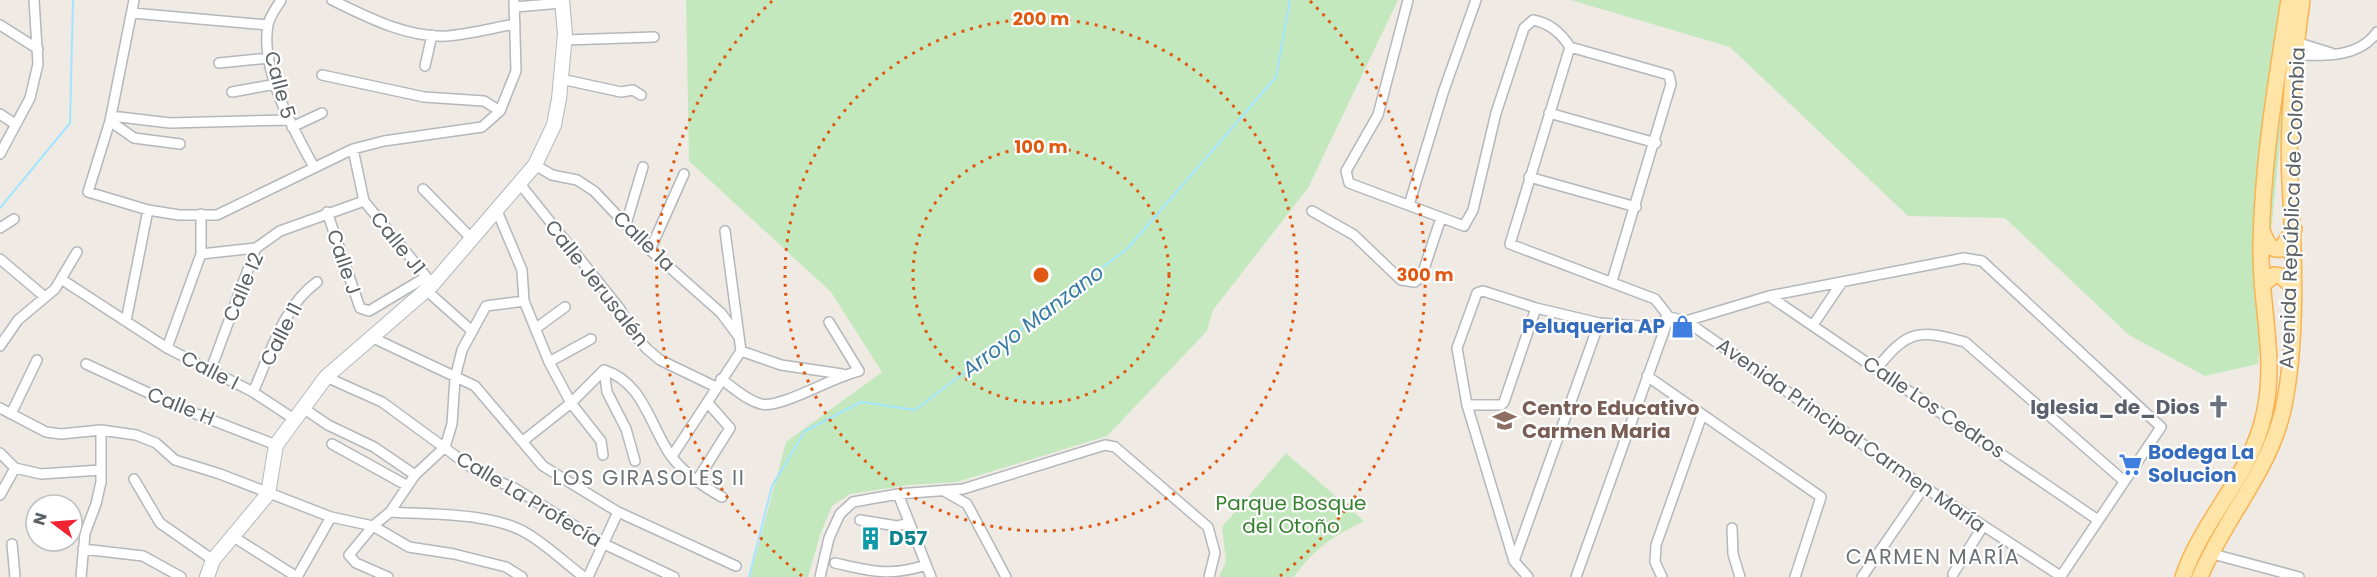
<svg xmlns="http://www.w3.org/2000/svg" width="2377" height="577" font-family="Poppins,sans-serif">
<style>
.green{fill:#c4e8be}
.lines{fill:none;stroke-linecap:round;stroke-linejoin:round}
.stream{stroke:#a3e4ff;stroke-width:2}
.street-casing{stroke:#b4b7bb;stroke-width:12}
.secondary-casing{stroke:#b4b9be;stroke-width:16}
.primary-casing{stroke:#f9b351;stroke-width:18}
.street{stroke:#fff;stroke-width:9}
.secondary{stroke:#fff;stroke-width:14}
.primary{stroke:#ffe4a8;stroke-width:15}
.ring{fill:none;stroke:#e15910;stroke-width:3;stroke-dasharray:3 6}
.labels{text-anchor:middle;stroke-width:4.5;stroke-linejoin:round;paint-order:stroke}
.street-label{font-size:20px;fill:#5b6165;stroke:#fff}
.shop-label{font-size:20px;font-weight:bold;fill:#366cbe;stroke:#fff;text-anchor:end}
.worship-label{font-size:20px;font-weight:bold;fill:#5b616d;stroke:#fff;text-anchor:end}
.education-label{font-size:20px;font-weight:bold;fill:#785e54;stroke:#fff;text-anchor:start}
.park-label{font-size:20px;fill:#36812f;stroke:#fff}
.culture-label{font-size:20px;font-weight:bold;fill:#0d838f;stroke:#fff;text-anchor:start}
.water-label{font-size:21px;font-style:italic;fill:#357ba5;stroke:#fff}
.neighbourhood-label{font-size:21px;letter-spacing:1.5px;fill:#6c7377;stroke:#fff}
.centre{fill:#e15910;stroke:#fff;stroke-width:3}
.ring-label{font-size:18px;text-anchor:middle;font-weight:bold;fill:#e15910;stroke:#fff;stroke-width:4.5;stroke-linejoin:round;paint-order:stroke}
</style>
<rect width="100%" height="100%" fill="#efeae3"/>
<path class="green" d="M686,0H1398L1308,188L1213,310L1207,331L1107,436L957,482L909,485L850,494L832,506L820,535L808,577H750L786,442L882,372L831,292L689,161Z
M1571,0H2294L2258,364L2205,376L2129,335L2005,218L1908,216L1730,47Z
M1286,453L1364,521C1335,535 1312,550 1294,577H1219L1226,561L1222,527Z"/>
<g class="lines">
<path class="stream" d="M0,208L70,123L73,0
M749,577L772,486L805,431L861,402L915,410L1128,248L1276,77L1290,0"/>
<defs>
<path id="street" d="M134,0L110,121L88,192L148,210L179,215H217L353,149L384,141L482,127L500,111L516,71L514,0
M281,0C277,7 269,17 268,25C260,70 293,129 314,167
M332,0C367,17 407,38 447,36C470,34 493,28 515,24
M1408,0L1378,115L1346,171L1349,183L1464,226L1473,210L1496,113L1524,28L1533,20C1550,23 1561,33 1570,47L1669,75L1671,84L1612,281
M515,7L562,3
M132,13L268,25
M0,25L38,49
M565,40L654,37
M2296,42L2331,53
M1570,47L1510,244L1655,299L1669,317
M2295,55C2324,56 2359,58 2377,32
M219,63L269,58
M425,66L432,35
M322,75L424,97L484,101L500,111
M561,79L621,92L633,90L641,95
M232,92L276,84
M1549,113L1656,143
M0,114L15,124
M111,116L170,123L288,120
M110,121L134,138L180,144
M292,127L322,113
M353,149L364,201L429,280
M0,154L30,98L38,64L34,0
M535,165L552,175L577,180L594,191L650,250L721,313L739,337
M1529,177L1636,207
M520,184L620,309L632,332L647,349L660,360L716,387
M423,189L472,239
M1409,205L1444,90L1476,0
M497,211L522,270L524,301L549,362L571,403L601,441L603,455
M1312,211L1354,235L1401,280L1415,282L1422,275L1441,218
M327,212L360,308L369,311L426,277
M626,224L643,167
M0,228L14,219
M650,250L684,174
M201,254L256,248
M0,259L45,297
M61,279L167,348L253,392L294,419
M426,290L472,331
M1769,296L2098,520
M1669,317L1686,321L1924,487L2062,577
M126,321L148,210
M1686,321L1769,296L1964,258L1982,261L2161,427L2061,576
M1813,325L1842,282
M535,329L565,307
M371,337L475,386L543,466L618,512L736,566
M0,346L18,320L55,289L77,252
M167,348L201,254V214
M741,351L781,365L842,374
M549,362L591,339
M86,364L181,408L276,445
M1877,368C1908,330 1918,329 1965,342L2124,481
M211,369L256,248L280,231L364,201
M604,370C644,383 649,424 671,456C685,474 702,486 722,497
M604,370L607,392L626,429L635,461
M1647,376L1821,497L1795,577
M326,377L382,402L479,473L516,489L602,543L674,577
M721,379C734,388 746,400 761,404C781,409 834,376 859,371L829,322
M253,392C270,355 283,306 317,282
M1467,405H1501L1504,402L1536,308
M0,408L46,432L61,434L101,430L136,435L156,443L175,460L220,474L331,517L373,526L409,547L454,554L506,567L522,577
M303,408L328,425L374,447L415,475
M11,414L37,360
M523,441L571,403L604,370
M332,444L406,485
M0,453L15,468L41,474L101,470
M672,456L741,351L725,231
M134,479L160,523L213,560
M696,482L730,428L708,403
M944,491L967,504L1006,577
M898,494L931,577
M0,495L15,468
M390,512C431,515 493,512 528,534C548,546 565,563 584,577
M860,520L897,526L909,523
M1732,528L1733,554L1740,577
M232,536L297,577L331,517
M12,544L15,577
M83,549L143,556L181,577
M2209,553L2299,577
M1514,561L1599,323
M835,563C872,571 889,577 926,565
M1953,574L1983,526
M81,577L85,533L96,504L101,482V430
M388,577L356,563L349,555L373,526L390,512L415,475L445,447L452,424L455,378L462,350L486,306L524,301
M588,577L618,512
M820,577L829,538L840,514L853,502L898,494L963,489L1105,445L1115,447L1208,527L1215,553L1209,577
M1528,577L1514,561L1467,405L1457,348L1477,293L1483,291L1536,308L1599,323L1654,327L1669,317
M1576,577L1669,317
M1662,577L1655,562L1656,545L1702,415
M1862,577L1924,487"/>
<path id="secondary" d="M207,577L213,560L268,494L276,445L326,377L432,285L535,165L554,125L559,99L565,34L562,0"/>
<path id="primary" d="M2262,231C2267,241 2269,251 2281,249L2294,229
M2262,285L2274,275L2281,276L2292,286
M2183,577C2202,520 2251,475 2264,415C2277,359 2260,304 2261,248C2262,165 2276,82 2289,0
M2200,577C2224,519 2269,472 2283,410C2298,341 2294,253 2290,182C2287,122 2294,59 2302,0"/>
</defs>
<use href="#street" class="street-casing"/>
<use href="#secondary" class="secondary-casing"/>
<use href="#primary" class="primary-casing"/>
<use href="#street" class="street"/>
<use href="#secondary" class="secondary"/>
<use href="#primary" class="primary"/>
</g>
<g class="ring">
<circle cx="1041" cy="275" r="128"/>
<circle cx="1041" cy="275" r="256"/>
<path d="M802 576A384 384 0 0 1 772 1M1310 1A384 384 0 0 1 1280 576"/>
</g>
<defs>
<symbol id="shop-bare" viewBox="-9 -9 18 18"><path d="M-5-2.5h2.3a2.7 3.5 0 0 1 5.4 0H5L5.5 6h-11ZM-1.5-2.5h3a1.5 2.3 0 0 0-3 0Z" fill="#3f7fe0" stroke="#fff" stroke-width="2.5" paint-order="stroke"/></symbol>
<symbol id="church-bare" viewBox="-9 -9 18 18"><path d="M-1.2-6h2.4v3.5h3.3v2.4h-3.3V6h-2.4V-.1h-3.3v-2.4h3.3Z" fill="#6b7280" stroke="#fff" stroke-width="2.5" paint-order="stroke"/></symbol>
<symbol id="school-bare" viewBox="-9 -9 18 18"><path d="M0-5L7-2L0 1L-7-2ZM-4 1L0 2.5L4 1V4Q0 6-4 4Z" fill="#8d6e63" stroke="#fff" stroke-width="2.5" paint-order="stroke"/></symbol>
<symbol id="supermarket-bare" viewBox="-9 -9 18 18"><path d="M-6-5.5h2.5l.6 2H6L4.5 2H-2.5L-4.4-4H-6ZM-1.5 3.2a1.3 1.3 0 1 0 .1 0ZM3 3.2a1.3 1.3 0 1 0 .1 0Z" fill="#3f7fe0" stroke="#fff" stroke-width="2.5" paint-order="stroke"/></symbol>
<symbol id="building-bare" viewBox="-9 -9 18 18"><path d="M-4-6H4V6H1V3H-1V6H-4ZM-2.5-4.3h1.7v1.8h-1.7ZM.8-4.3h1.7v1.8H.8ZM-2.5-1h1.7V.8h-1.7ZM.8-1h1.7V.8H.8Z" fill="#0f9aa8" stroke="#fff" stroke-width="2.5" paint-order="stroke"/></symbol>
</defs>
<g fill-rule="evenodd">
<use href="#shop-bare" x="1666" y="310" width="33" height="33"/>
<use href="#church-bare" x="2202" y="390" width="33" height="33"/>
<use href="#school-bare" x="1488" y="404" width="33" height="33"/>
<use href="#supermarket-bare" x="2114" y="448" width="33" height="33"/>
<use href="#building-bare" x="854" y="522" width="33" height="33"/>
</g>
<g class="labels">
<g class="street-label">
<text transform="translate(280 85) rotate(75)" y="7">Calle 5</text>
<text transform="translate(2292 208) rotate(-88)" y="7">Avenida República de Colombia</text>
<text transform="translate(644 241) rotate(44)" y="7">Calle 1a</text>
<text transform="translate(398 243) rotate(51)" y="7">Calle J1</text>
<text transform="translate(344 262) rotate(71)" y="7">Calle J</text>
<text transform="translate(597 283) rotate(52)" y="7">Calle Jerusalén</text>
<text transform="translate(243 287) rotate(-67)" y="7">Calle I2</text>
<text transform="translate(281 334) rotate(-63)" y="7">Calle I1</text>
<text transform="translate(210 370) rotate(27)" y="7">Calle I</text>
<text transform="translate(181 406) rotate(22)" y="7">Calle H</text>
<text transform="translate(1934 407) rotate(34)" y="7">Calle Los Cedros</text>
<text transform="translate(1851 435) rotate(35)" y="7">Avenida Principal Carmen María</text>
<text transform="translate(529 499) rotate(31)" y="7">Calle La Profecía</text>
</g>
<g class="shop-label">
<text x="1665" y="333">Peluqueria AP</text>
<text x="2148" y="459" text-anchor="start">Bodega La<tspan x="2148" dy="23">Solucion</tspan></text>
</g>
<g class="worship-label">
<text x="2200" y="414">Iglesia_de_Dios</text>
</g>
<g class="education-label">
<text x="1522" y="415">Centro Educativo<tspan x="1522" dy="23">Carmen Maria</tspan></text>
</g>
<g class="park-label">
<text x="1291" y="510">Parque Bosque<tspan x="1291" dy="23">del Otoño</tspan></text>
</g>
<g class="culture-label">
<text x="889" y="545">D57</text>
</g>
<g class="water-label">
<text transform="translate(1033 321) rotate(-37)" y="7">Arroyo Manzano</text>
</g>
<g class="neighbourhood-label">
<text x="649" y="485">LOS GIRASOLES II</text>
<text x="1933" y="564">CARMEN MARÍA</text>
</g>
</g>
<circle cx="1041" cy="275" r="9" class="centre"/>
<g class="ring-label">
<text x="1041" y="25">200 m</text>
<text x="1041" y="153">100 m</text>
<text x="1425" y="281">300 m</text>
</g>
<g transform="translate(54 523) rotate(286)"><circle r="28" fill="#ffffff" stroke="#bdc0c1" stroke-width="1.5"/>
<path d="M0-4.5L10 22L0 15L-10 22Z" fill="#f32432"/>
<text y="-9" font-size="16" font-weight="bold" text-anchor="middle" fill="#5b6165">N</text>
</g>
</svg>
